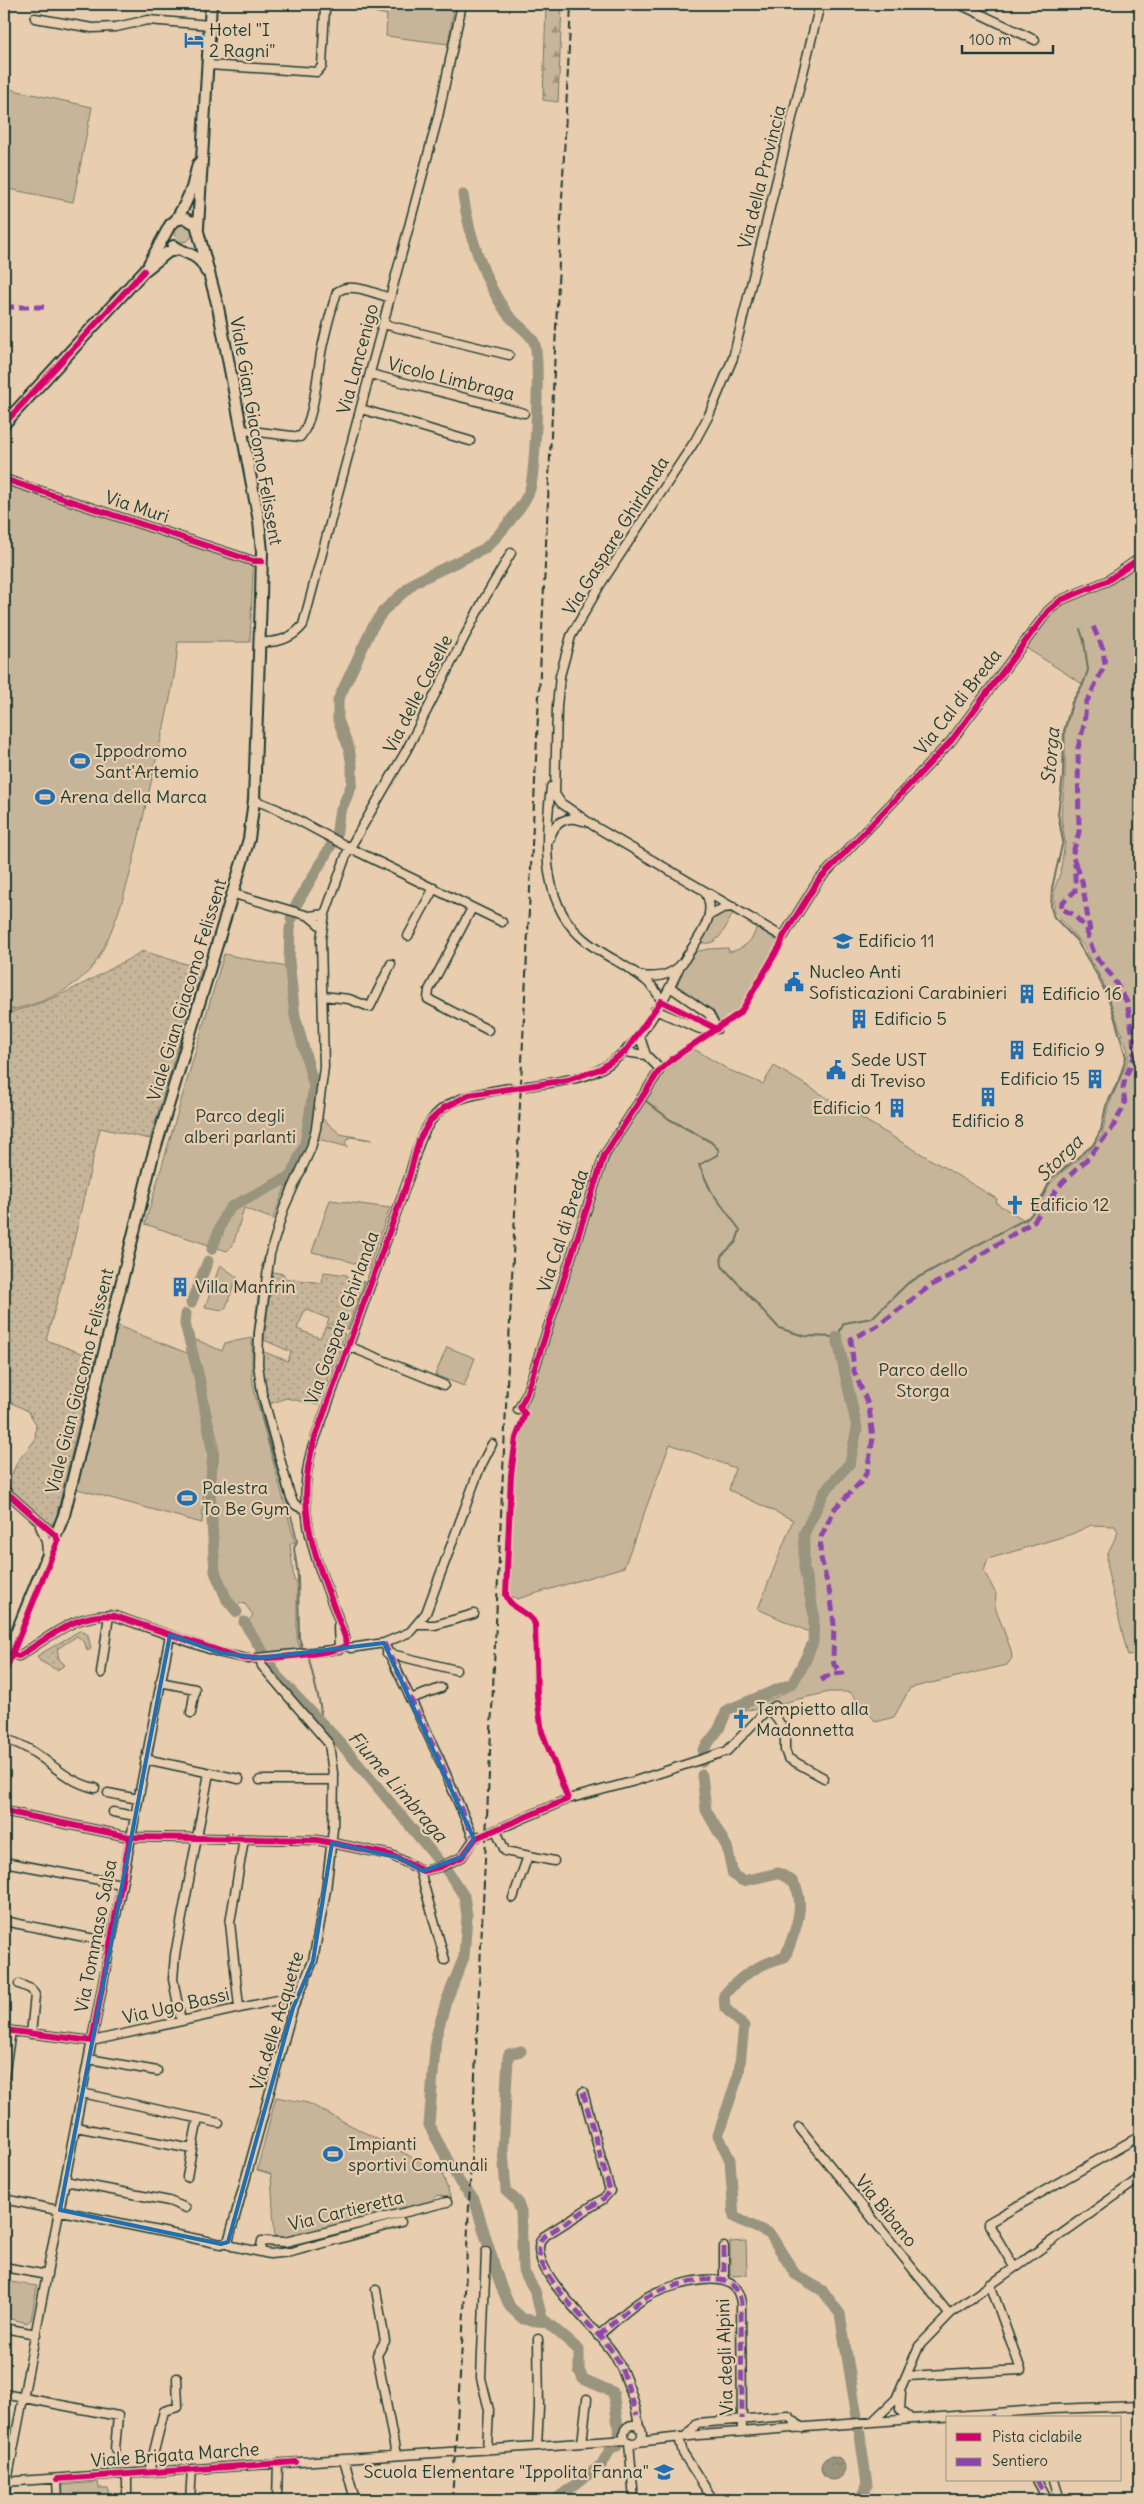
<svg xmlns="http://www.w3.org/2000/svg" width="1144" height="2504" font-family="Delius,sans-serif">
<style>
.green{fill:#c7b59a;stroke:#737967}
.forest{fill:url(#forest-firs);stroke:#737967}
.garden{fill:url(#garden-dots);stroke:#737967}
.water{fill:url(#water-ripples);stroke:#687160}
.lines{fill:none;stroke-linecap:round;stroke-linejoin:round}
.stream{stroke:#687160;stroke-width:2}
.river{stroke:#99947e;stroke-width:11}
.minor-tunnel{stroke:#c0b096;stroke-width:8;stroke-dasharray:8 4;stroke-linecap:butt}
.minor-casing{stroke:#1f3d34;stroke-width:11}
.major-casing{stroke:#1f3d34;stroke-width:14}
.minor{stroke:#e8cdaf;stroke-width:8}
.major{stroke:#e8cdaf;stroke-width:10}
.rail{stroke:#1f3d34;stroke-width:2;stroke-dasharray:8 4;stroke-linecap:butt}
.quiet{stroke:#8e44ad;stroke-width:5;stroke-dasharray:10 5;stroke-linecap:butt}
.cycleway-casing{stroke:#e8cdaf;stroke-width:9}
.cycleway{stroke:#d6006c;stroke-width:6}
.marked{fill:none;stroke:#1f6fb2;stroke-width:4;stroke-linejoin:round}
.labels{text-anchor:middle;stroke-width:4.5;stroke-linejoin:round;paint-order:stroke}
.poi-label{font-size:18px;fill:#1f3d34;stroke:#e8cdaf;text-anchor:start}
.street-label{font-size:18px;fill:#1f3d34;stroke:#e8cdaf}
.park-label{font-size:18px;fill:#274339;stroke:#e8cdaf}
.water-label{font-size:19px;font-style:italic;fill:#2b463b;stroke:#e8cdaf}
</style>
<defs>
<pattern id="forest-firs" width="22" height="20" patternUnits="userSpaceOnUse" patternTransform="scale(1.25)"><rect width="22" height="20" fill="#c7b59a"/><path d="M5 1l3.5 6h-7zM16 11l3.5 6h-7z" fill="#a1947e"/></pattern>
<pattern id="garden-dots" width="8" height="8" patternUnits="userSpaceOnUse" patternTransform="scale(1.25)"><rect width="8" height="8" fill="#c7b59a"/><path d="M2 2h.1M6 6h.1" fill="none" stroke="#a1947e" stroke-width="1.8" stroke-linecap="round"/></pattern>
<pattern id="water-ripples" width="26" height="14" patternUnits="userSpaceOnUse" patternTransform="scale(1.25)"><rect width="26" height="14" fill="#99947e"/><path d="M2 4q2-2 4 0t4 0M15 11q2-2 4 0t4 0" fill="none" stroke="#7c7a68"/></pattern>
</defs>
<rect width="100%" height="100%" fill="#e8cdaf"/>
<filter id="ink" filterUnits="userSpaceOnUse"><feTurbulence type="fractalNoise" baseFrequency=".02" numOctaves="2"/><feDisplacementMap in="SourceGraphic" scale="10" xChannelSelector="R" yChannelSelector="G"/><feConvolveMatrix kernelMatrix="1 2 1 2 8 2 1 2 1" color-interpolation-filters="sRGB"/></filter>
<g filter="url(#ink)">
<path class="green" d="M340,4H440L454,7L448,44L386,36L387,15Z
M4,88L92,107L73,202L4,188Z
M174 233a9 9 0 1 1 18 0a9 9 0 1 1-18 0Z
M4,482L253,566V573L250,642H178C175,690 160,739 150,787C138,837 130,888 109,936C104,946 100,957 93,966C72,992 36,1006 4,1011Z
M1140,560V1653L1128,1656L1108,1573L1107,1555L1118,1532L1115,1526L1091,1525L1072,1534L988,1559L984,1571L996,1594L995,1607L1011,1650L1012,1658L1007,1665L910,1688L894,1717L876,1722L850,1692H829L786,1702L766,1709L738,1710C775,1697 797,1697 812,1657C817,1644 819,1632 818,1619L810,1620L809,1632L758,1609L793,1520L729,1490L735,1468L670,1444L624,1567L517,1599L509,1595L514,1470L518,1445L527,1420L526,1400L532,1389C544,1350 556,1311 568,1273C592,1197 623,1093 694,1049L729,1070L763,1084L774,1066L997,1199L996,1203L1026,1221L1038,1207L1049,1185L1062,1172L1087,1153L1102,1135L1108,1107L1128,1060V1051L1102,980L1084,946L1054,912V890L1060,874L1065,842L1061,816L1065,776V731L1073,702L1084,685L1023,646L1057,605L1109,583L1124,575Z
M724,911L733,913C726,926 718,949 700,942L715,916Z
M756,927L781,943L739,1012L724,1024L718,1023L674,988L676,981L691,953L708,949L728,948L729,952C742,950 755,940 756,927Z
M224,954L286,967L294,1022L309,1069L313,1092L301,1146L273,1219L244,1208L233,1245L227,1251L145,1224Z
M319,1118L323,1119L340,1134L372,1140L350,1137L345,1142L348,1147L318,1139Z
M330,1200L390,1208L368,1269L343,1259L312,1252Z
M220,1265L237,1277L226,1307L223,1310L205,1307Z
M118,1326L192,1355L210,1467L204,1487L202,1523L74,1488L97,1394Z
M252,1338V1377L255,1395L295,1542L290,1544L294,1581H297V1639L301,1650L269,1654L268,1651H265L248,1622L253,1615L245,1604L241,1603L236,1607L220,1580L213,1497V1480L218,1462V1443L194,1346L197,1340L222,1351L225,1343Z
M447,1347L475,1358L464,1386L435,1375Z
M276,2097L308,2103L442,2173L451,2199L437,2195L428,2204L275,2241L271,2174L257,2170Z
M746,2241L747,2275L730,2276V2242Z
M4,2281L37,2286L31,2320L27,2323L4,2317Z
M98,2482L99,2488H108L109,2500H61L62,2487L64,2485Z"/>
<path class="forest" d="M546,4H562L558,102L543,100Z"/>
<path class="garden" d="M143,951L202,969L150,1139L100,1128L74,1240L46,1340L95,1358L55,1522L50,1526L17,1496L7,1484L18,1461L35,1440L36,1424L28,1411L4,1399V1013C51,1005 101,974 143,951Z
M273,1272L284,1274V1278L322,1283L324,1272L347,1275V1279L365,1282L347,1330L327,1324L329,1319L305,1309L297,1329L320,1338L326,1326L345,1334L318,1405L286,1398L267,1405L262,1377L261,1351L288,1361L291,1352L264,1340Z
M81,1630L88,1635L91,1649L87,1651L85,1643L77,1636L57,1649L59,1659L65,1665L57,1670L40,1661L37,1656Z"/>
<path class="water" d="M821 2468a12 12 0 1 1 24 0a12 12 0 1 1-24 0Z"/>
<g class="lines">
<path class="stream" d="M646,1101L669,1119L711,1142L719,1150L717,1155L699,1165L711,1191L740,1230L736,1242L721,1256L722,1266L779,1328L804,1336L837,1337L844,1323L872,1318L908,1283L1029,1217L1038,1206L1051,1179L1093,1145L1101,1130L1106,1106L1119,1080L1126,1057L1111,1005L1099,978L1077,941L1054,917L1051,908L1052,888L1063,841L1058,814L1063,776L1064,731L1072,702L1084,682L1088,670L1084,641L1080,629
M283,1201L291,1176
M262,1267L279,1211
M260,1285C257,1312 252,1339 254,1366C258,1425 285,1483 297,1541L294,1548L298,1576L299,1638L303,1649
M309,1659L320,1705L322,1725"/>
<path class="river" d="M291,919L295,907L336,837L339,815L352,784V766L349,748L338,720V700L372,628L383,611L415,582L484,549C497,538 525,505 530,489C535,472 541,356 534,342C529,331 513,323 506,312C483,279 469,234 463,195
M212,1249L224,1217L231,1207L291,1176L305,1143L314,1086L295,1016L289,961L290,928
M191,1303L208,1261
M186,1314L185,1324L199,1377L213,1453L210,1489L215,1572L227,1600L237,1612
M244,1622L263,1652
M268,1660L277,1676L336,1738L375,1784L448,1872L464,1896L467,1916L464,1957L446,2002L436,2037L429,2125L460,2183L474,2199L500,2284L510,2307L523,2319L545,2322
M702,1762L703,1750L719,1729L727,1710L793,1683L813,1643L814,1615L804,1568V1534L825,1491L850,1463L857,1428L837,1337
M702,1775L706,1810L727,1847L733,1875L743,1881L778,1873C782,1875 788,1878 792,1881C809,1901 793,1937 785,1957C759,1964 741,1975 724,1995L725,2008L744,2026L739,2073L718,2135L730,2160L734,2217L770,2234L795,2274L823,2291L840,2314L857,2417
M521,2051L509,2054L508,2057L503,2150L506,2191L517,2201L521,2212L523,2270L535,2291L542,2318L579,2350V2370L583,2379L613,2392L619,2433
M555,2500L602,2464L611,2448L617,2446
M857,2500L864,2494L867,2485L859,2428"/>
<path class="minor-tunnel" d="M510,1088L527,1086"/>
<defs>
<path id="minor" d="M820,4L733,358L709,415L695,441L600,585L571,636L560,676L557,706L555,794L561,803L594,826L783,937L818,881L951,741L1048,611L1061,600L1107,581L1140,558
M959,4L1035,40
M35,18L92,28L116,27L148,20L210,25
M208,65L317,72L322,66L325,8L322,4
M383,324L509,355
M370,374L524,413
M361,409L470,441
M243,430L300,437C315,421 317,371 322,348C326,330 331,310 337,292C350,281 376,294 390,298
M4,479L253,561H262
M260,642C277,643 292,639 303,625L438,117L462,4
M551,787C545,835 540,898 579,935C591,947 606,955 620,963C635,973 654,982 661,1001
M254,800L277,809L350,848L502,922
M550,838C554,822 567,815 583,821
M234,894L309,916
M472,908L429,990L428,999L488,1030
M710,915L723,908L733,907
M322,927L309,916L325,914
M408,936L434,888
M642,976C658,978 673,975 683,962C695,942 721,914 704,891
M323,996L349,999L370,1007L391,964
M655,1010L700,1029H717L709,1014L670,987
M625,1052L646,1055
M527,1086C548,1083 571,1081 590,1074C633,1057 661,1008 679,968
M348,1346L444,1385
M518,1410L526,1395L604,1156L659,1071V1068L646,1055L639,1034
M4,1490L56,1536
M305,1508C296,1508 293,1503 290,1495L262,1393L258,1364L259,1333L270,1254L284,1208L311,1148L316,1128L324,1067L321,939L325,914L347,853L406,751L483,601L511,553
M40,1526L46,1541L47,1553
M418,1625H435L474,1614
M338,1626L339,1649
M384,1643L439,1758L474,1839
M346,1646L345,1637C322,1571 292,1520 312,1448L409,1177C427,1108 440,1099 510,1088
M4,1653L19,1656C49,1638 77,1611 115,1616L221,1653L248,1659L332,1650L346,1646L351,1648L384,1643L410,1632L426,1613L479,1470L492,1444
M387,1653L456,1670
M101,1673L109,1615
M160,1682L195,1689L191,1713
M410,1699L441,1688
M770,1709L785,1731V1750L788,1758L824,1778
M4,1739C42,1748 58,1780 95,1788
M145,1759L239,1779
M260,1780H334
M108,1793L138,1799
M4,1811L130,1837L317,1840L391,1855L423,1871L440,1867L462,1857L474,1839L479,1836
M113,1812L135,1816
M496,1830L505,1851L554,1861
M489,1833L568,1799L635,1781L727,1751L763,1714L775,1706
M4,1862L121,1884
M420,1871L445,1960
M513,1898L528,1856
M4,1921L110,1942
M19,1984L31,1989L35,1995L31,2034
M239,2007L230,1923L244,1839
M181,2021L173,1979L175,1955L209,1773
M4,2030L92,2041L299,1995
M89,2059L157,2071
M4,2077L11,2031
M583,2092L610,2191L603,2199L543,2237C520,2265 602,2332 615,2356C626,2376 637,2405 639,2428
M82,2093L219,2123
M76,2127L192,2149L198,2119
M799,2127L949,2314
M187,2177L192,2149
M65,2181L169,2201L186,2208
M4,2199L221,2244L228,2242L293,2008L313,1961L326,1890L333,1829L334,1780L329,1744L262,1666L260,1658
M228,2242L232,2246L270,2254L291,2252L401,2222
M724,2247V2281
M260,2252L262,2241L285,2242L447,2202
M486,2252L481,2378L489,2410L487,2449
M4,2267L47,2275
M1014,2267L988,2223L1140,2136
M376,2290L385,2341L377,2355L396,2455
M4,2328L36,2334
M598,2336C614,2323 629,2307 647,2297C664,2287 711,2273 729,2283C737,2287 739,2294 741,2302L742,2432
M907,2376L1021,2370L990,2284
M901,2393L900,2410L910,2418
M4,2394L118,2416L115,2449
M872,2422L896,2399L919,2346L951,2313L1140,2178
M624 2434a9 9 0 1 1 18 0a9 9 0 1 1-18 0Z
M687,2436L697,2423L788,2416L802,2428
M679,2437L683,2453L713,2500
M629,2442L634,2500
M637,2442L699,2435L913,2419L1052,2409L1140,2406
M582,2443L587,2399
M537,2446L539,2407L538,2339
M344,2459L355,2500
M149,2472L164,2411L178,2407L177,2378
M57,2479L58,2500
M1037,2480L1048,2500
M1054,2480L1060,2500
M4,2482L626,2440
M4,2497L170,1635
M127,2500V2474
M190,2500L192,2469
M277,2500L278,2463"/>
<path id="major" d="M198,228L211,4
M173,246C186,254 200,254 206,271
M149,264L170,225L176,220L185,204L192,188L198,164
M4,424L144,271L168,252L178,249
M4,1663L64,1515L152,1159L249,839L254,800L261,597L262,552L259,521L218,307L196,224L184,218L176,220"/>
</defs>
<use href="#minor" class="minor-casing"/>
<use href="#major" class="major-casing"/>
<use href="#minor" class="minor"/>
<use href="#major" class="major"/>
<path class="rail" d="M452,2500L464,2313L571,4"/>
<path class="quiet" d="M4,307H48
M1076,864L1082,881L1090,932
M384,1643L439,1758L474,1839
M821,1680L831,1674L843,1673L834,1665L833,1659L834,1624L831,1599L820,1554L821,1537L835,1508L861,1482L867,1472L873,1438L869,1407L854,1371L851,1339L877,1326L930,1286L966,1268L977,1257L1034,1221L1062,1183L1089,1157L1111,1130L1122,1110L1125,1103L1123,1088L1125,1079L1134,1057L1133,1036L1127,1002L1111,975L1095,956L1085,927L1073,914L1061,909L1062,903L1075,891V862L1072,856L1079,832L1078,748L1084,725L1086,703L1105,665L1103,649L1092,624
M583,2092L610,2191L603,2199L543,2237C520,2265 600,2331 614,2354C625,2372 630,2395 637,2415
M724,2247V2281
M598,2336C614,2323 629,2307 647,2297C664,2287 711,2273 729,2283C737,2287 739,2294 741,2302L742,2419
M992,2414L993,2418
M1037,2480L1048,2500"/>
<defs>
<path id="cycleway" d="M4,424L144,271
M4,479L253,561H262
M4,1490L56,1536
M8,1654L19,1656C49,1638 77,1611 115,1616L241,1658C259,1660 331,1654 346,1646L345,1637C320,1566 291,1515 315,1438L409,1177L419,1140L430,1121L444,1108L469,1095L568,1080L600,1069L625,1052L661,1001L717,1029
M4,1674L58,1541L56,1536
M4,1811L130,1837L317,1840L391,1855L423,1871L440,1867L462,1857L476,1838L568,1799L542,1732L537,1696L535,1624C528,1610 512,1611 506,1595L511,1475L516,1438L525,1414L520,1407L526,1395L604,1156L659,1071L675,1057L741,1012L781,944L783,937L818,881L951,741L1048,611L1061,600L1107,581L1140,558
M4,2030L92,2041L130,1837
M57,2479L296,2462"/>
</defs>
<use href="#cycleway" class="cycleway-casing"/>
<use href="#cycleway" class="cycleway"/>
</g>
</g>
<path class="marked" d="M170,1635L221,1653L260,1658L384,1643L474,1839L462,1857L423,1871L397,1857L332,1843L313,1961L293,2008L228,2242L221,2244L60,2210Z"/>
<defs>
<symbol id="hotel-bare" viewBox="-9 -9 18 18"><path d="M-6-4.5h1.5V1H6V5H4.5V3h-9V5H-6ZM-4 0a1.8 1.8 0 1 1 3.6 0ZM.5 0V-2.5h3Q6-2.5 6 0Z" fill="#1f6fb2" stroke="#e8cdaf" stroke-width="2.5" paint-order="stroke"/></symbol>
<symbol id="stadium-bare" viewBox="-9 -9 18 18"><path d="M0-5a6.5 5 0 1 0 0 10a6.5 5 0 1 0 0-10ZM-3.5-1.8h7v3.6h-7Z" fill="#1f6fb2" stroke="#e8cdaf" stroke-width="2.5" paint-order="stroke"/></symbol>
<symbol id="school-bare" viewBox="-9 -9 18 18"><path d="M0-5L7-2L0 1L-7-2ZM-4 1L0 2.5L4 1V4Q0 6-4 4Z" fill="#1f6fb2" stroke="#e8cdaf" stroke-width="2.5" paint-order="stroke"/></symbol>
<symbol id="civic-bare" viewBox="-9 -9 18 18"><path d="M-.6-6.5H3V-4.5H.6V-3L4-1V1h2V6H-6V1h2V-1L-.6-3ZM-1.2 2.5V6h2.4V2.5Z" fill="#1f6fb2" stroke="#e8cdaf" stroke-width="2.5" paint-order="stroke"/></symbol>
<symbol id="building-bare" viewBox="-9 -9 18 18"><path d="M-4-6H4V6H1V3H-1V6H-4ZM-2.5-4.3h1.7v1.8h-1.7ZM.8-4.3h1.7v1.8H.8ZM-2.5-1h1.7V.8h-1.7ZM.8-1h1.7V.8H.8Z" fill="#1f6fb2" stroke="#e8cdaf" stroke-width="2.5" paint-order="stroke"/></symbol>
<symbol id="church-bare" viewBox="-9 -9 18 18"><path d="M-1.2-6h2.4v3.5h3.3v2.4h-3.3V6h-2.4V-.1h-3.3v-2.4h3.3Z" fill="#1f6fb2" stroke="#e8cdaf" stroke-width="2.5" paint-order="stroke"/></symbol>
</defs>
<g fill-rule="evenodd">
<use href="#hotel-bare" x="180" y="26" width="28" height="28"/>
<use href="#stadium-bare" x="66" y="747" width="28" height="28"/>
<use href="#stadium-bare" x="31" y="783" width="28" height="28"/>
<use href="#school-bare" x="829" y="927" width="28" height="28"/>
<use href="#civic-bare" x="780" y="968" width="28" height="28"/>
<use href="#building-bare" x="1013" y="980" width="28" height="28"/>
<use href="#building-bare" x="845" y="1005" width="28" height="28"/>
<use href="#building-bare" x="1003" y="1036" width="28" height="28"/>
<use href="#civic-bare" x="822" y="1056" width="28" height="28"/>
<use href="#building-bare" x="1081" y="1065" width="28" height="28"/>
<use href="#building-bare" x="974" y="1083" width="28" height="28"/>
<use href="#building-bare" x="883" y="1094" width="28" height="28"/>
<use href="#church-bare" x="1001" y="1191" width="28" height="28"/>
<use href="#building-bare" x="166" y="1273" width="28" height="28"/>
<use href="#stadium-bare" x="173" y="1484" width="28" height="28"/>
<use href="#church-bare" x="727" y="1705" width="28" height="28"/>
<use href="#stadium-bare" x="319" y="2140" width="28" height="28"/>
<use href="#school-bare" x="650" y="2458" width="28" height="28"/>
</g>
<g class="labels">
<g class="poi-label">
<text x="209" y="36">Hotel "I<tspan x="209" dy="21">2 Ragni"</tspan></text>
<text x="95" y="757">Ippodromo<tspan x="95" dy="21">Sant'Artemio</tspan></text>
<text x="60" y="803">Arena della Marca</text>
<text x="858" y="947">Edificio 11</text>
<text x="809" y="978">Nucleo Anti<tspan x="809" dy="21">Sofisticazioni Carabinieri</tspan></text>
<text x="1042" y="1000">Edificio 16</text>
<text x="874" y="1025">Edificio 5</text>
<text x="1032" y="1056">Edificio 9</text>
<text x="851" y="1066">Sede UST<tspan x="851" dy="21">di Treviso</tspan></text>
<text x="1080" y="1085" text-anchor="end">Edificio 15</text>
<text x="882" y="1114" text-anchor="end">Edificio 1</text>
<text x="988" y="1127" text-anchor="middle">Edificio 8</text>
<text x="1030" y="1211">Edificio 12</text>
<text x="195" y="1293">Villa Manfrin</text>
<text x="202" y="1494">Palestra<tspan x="202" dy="21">To Be Gym</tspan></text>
<text x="756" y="1715">Tempietto alla<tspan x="756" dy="21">Madonnetta</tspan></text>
<text x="348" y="2150">Impianti<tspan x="348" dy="21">sportivi Comunali</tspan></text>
<text x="649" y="2478" text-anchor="end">Scuola Elementare "Ippolita Fanna"</text>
</g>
<g class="street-label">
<text transform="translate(762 177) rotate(-76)" y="6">Via della Provincia</text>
<text transform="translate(358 359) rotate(-75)" y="6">Via Lancenigo</text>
<text transform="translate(451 379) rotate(14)" y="6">Vicolo Limbraga</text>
<text transform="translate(256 431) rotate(80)" y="6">Viale Gian Giacomo Felissent</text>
<text transform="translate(137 507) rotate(18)" y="6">Via Muri</text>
<text transform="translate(616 536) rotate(-58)" y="6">Via Gaspare Ghirlanda</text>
<text transform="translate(418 694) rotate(-63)" y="6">Via delle Caselle</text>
<text transform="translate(958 702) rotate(-52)" y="6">Via Cal di Breda</text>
<text transform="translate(187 990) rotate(-73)" y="6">Viale Gian Giacomo Felissent</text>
<text transform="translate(563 1231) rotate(-72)" y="6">Via Cal di Breda</text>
<text transform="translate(342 1318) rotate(-70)" y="6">Via Gaspare Ghirlanda</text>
<text transform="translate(80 1381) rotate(-76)" y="6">Viale Gian Giacomo Felissent</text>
<text transform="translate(96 1936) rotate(-79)" y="6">Via Tommaso Salsa</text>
<text transform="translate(176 2006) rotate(-13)" y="6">Via Ugo Bassi</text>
<text transform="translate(277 2021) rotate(-73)" y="6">Via delle Acquette</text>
<text transform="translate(346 2211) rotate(-14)" y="6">Via Cartieretta</text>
<text transform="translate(886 2211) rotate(51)" y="6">Via Bibano</text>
<text transform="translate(725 2357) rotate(-92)" y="6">Via degli Alpini</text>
<text transform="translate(175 2455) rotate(-4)" y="6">Viale Brigata Marche</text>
</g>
<g class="park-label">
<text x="240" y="1122">Parco degli<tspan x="240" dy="21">alberi parlanti</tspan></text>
<text x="923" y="1376">Parco dello<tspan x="923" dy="21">Storga</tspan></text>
</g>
<g class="water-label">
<text transform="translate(1050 756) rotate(-85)" y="7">Storga</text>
<text transform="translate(1059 1158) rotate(-45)" y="7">Storga</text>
<text transform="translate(398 1786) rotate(49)" y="7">Fiume Limbraga</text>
</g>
</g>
<rect width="1144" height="2504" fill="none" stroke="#e8cdaf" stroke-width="20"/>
<rect x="10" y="10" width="1124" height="2484" fill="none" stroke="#1f3d34" stroke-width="2" filter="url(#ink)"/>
<rect x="946" y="2416" width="175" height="65" fill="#e8cdaf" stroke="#98937e"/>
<rect x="956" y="2433" width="25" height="8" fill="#d6006c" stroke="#98937e"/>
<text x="992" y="2442" font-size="15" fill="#1f3d34">Pista ciclabile</text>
<rect x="956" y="2458" width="25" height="8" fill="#8e44ad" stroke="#98937e"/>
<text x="992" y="2466" font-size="15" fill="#1f3d34">Sentiero</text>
<path d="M962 45v8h91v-8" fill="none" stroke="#1f3d34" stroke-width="2.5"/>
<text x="969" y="45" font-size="15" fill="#1f3d34" stroke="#e8cdaf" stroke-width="4" paint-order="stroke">100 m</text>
</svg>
